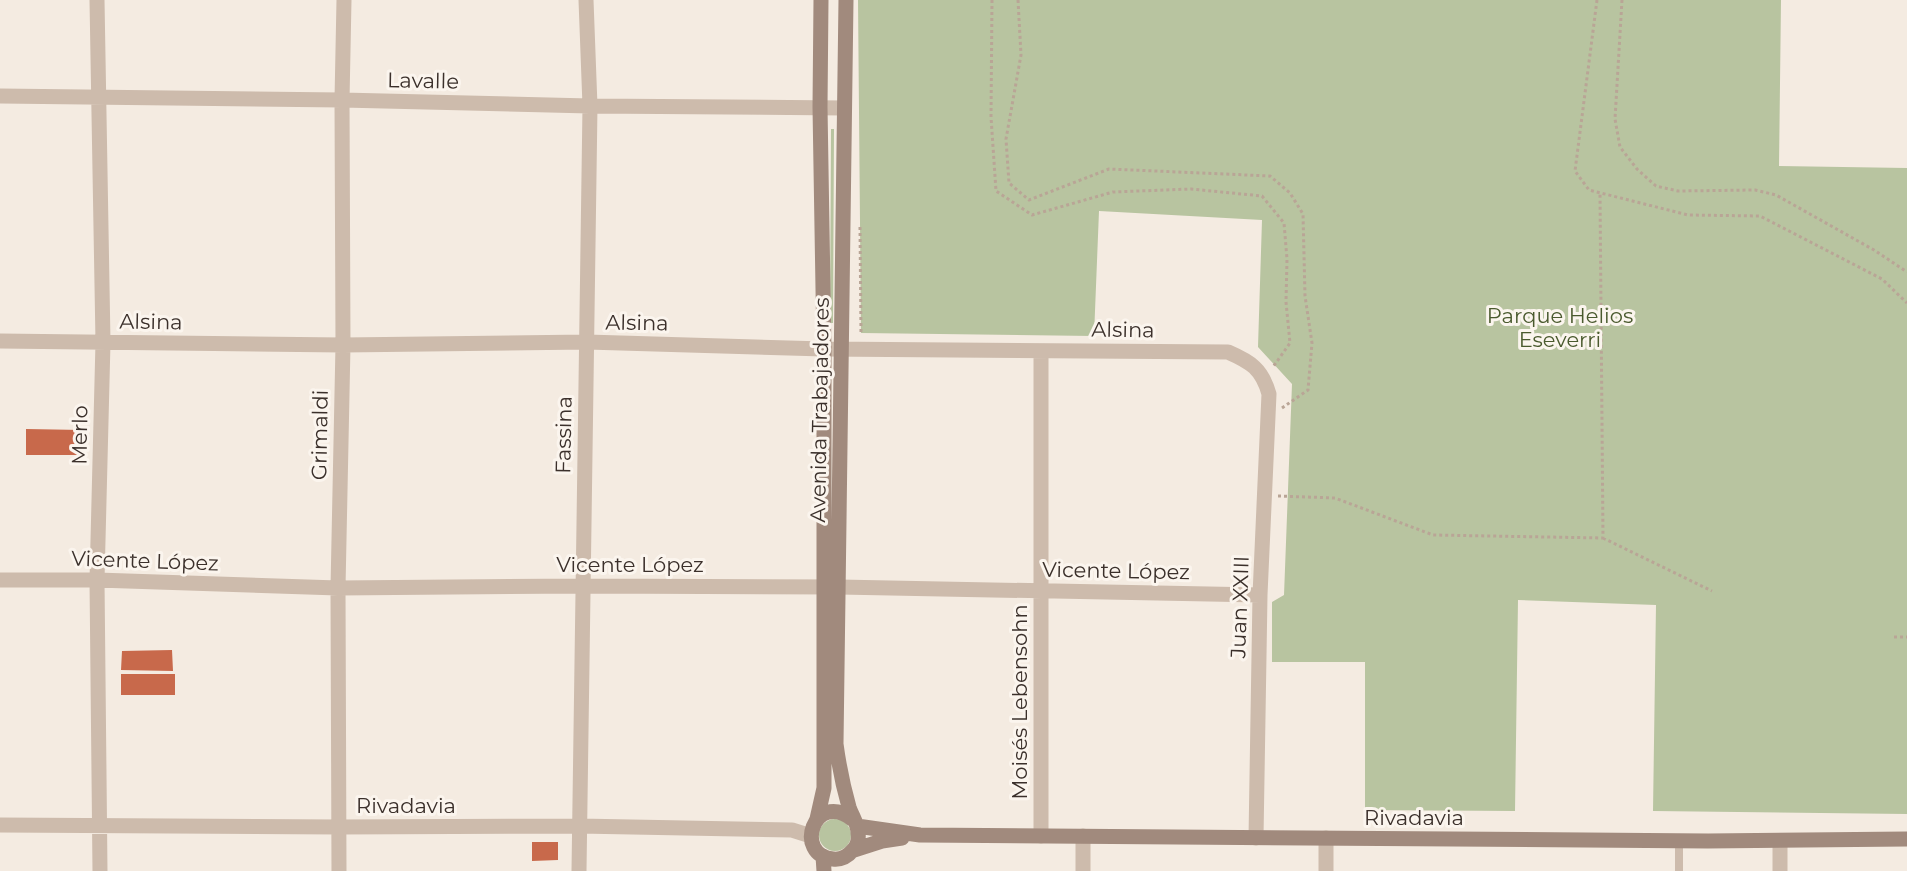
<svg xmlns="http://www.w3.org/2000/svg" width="1907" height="871" font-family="Montserrat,sans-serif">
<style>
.green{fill:#b8c4a0}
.building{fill:#c8694b}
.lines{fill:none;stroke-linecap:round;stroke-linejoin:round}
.path{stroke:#b9a596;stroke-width:3;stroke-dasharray:3 3;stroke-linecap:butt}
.lane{stroke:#cdbbac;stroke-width:8}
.street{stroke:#cdbbac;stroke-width:15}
.secondary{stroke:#a18a7d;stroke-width:15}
.labels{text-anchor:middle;stroke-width:6;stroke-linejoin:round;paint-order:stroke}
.street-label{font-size:21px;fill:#3b302b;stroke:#fbf5ee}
.park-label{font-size:21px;fill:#4a5a2e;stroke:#fbf5ee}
</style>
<rect width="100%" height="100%" fill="#f4ebe1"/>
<path class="green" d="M858,0H1781L1779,166L1907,168V814L1653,811L1656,605L1518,600L1515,811L1365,810V662H1272V602L1284,595L1292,384L1258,347L1262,220L1099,211L1094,336L861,333Z
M831,129H834L833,323H830Z
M819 835a16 16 0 1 1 32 0a16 16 0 1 1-32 0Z"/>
<path class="building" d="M26,429L82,430V443L76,444L77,455H26Z
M172,650L173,671L121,670L122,651Z
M121,674H175V695H121Z
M532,842H558V860L532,861Z"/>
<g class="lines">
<path class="path" d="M992,0L991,117L996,191L1032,215L1113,192L1191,189L1262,196L1284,223L1287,259L1286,302L1290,343L1273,367
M1018,0L1021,55L1006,139L1009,183L1029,200L1109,169L1270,176L1290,193L1303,214L1305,296L1312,343L1308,390L1282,408
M1597,0L1575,171L1589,190L1688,215L1760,216L1882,279L1907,303
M1622,0L1615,119L1620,147L1637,169L1656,186L1678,191L1755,190L1776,195L1874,250L1907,272
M860,227L861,333H862
M1278,496L1335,498L1433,535L1603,538L1600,193
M1603,538L1712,591
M1894,637H1907"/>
<path class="lane" d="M1679,841V871"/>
<path class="street" d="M97,0L103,342L97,580L100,871
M0,96L342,100L590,106L844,108
M0,341L343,345L587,342L824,349L1228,352C1251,362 1262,369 1269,394L1260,595L1256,838
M1041,351V836
M0,580H97L338,588L583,586L839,587L1260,595
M0,825L339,827L579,826L792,830L811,836
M1326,838V871
M1780,841V871
M339,871L338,588L343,345L342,100L344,0
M579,871L590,106L586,0
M1083,871V836"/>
<path class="secondary" d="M846,0L836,744C839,766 843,786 849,807C852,816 858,824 858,833C859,839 857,846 853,850C848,856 841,860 833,859C793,855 814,790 852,819
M817,819L824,788V349L820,107L821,0
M857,826L920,835L1708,841L1907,839
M854,850L882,841L902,838
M823,856L824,871"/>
</g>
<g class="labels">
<g class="street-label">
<text transform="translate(423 81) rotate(1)" y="7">Lavalle</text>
<text transform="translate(151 322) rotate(1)" y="7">Alsina</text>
<text transform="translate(637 323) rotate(1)" y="7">Alsina</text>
<text transform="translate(1123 330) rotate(1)" y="7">Alsina</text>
<text transform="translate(820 410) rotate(-89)" y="7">Avenida Trabajadores</text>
<text transform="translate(80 435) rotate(-89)" y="7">Merlo</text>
<text transform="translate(320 435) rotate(-89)" y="7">Grimaldi</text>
<text transform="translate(564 435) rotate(-89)" y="7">Fassina</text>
<text transform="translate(145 561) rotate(2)" y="7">Vicente López</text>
<text x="630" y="572">Vicente López</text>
<text transform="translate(1116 571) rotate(1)" y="7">Vicente López</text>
<text transform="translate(1240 607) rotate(-88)" y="7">Juan XXIII</text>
<text transform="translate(1020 702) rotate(-90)" y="7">Moisés Lebensohn</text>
<text x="406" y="813">Rivadavia</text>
<text x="1414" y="825">Rivadavia</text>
</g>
<g class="park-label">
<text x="1560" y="323">Parque Helios<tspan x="1560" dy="24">Eseverri</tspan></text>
</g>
</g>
</svg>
